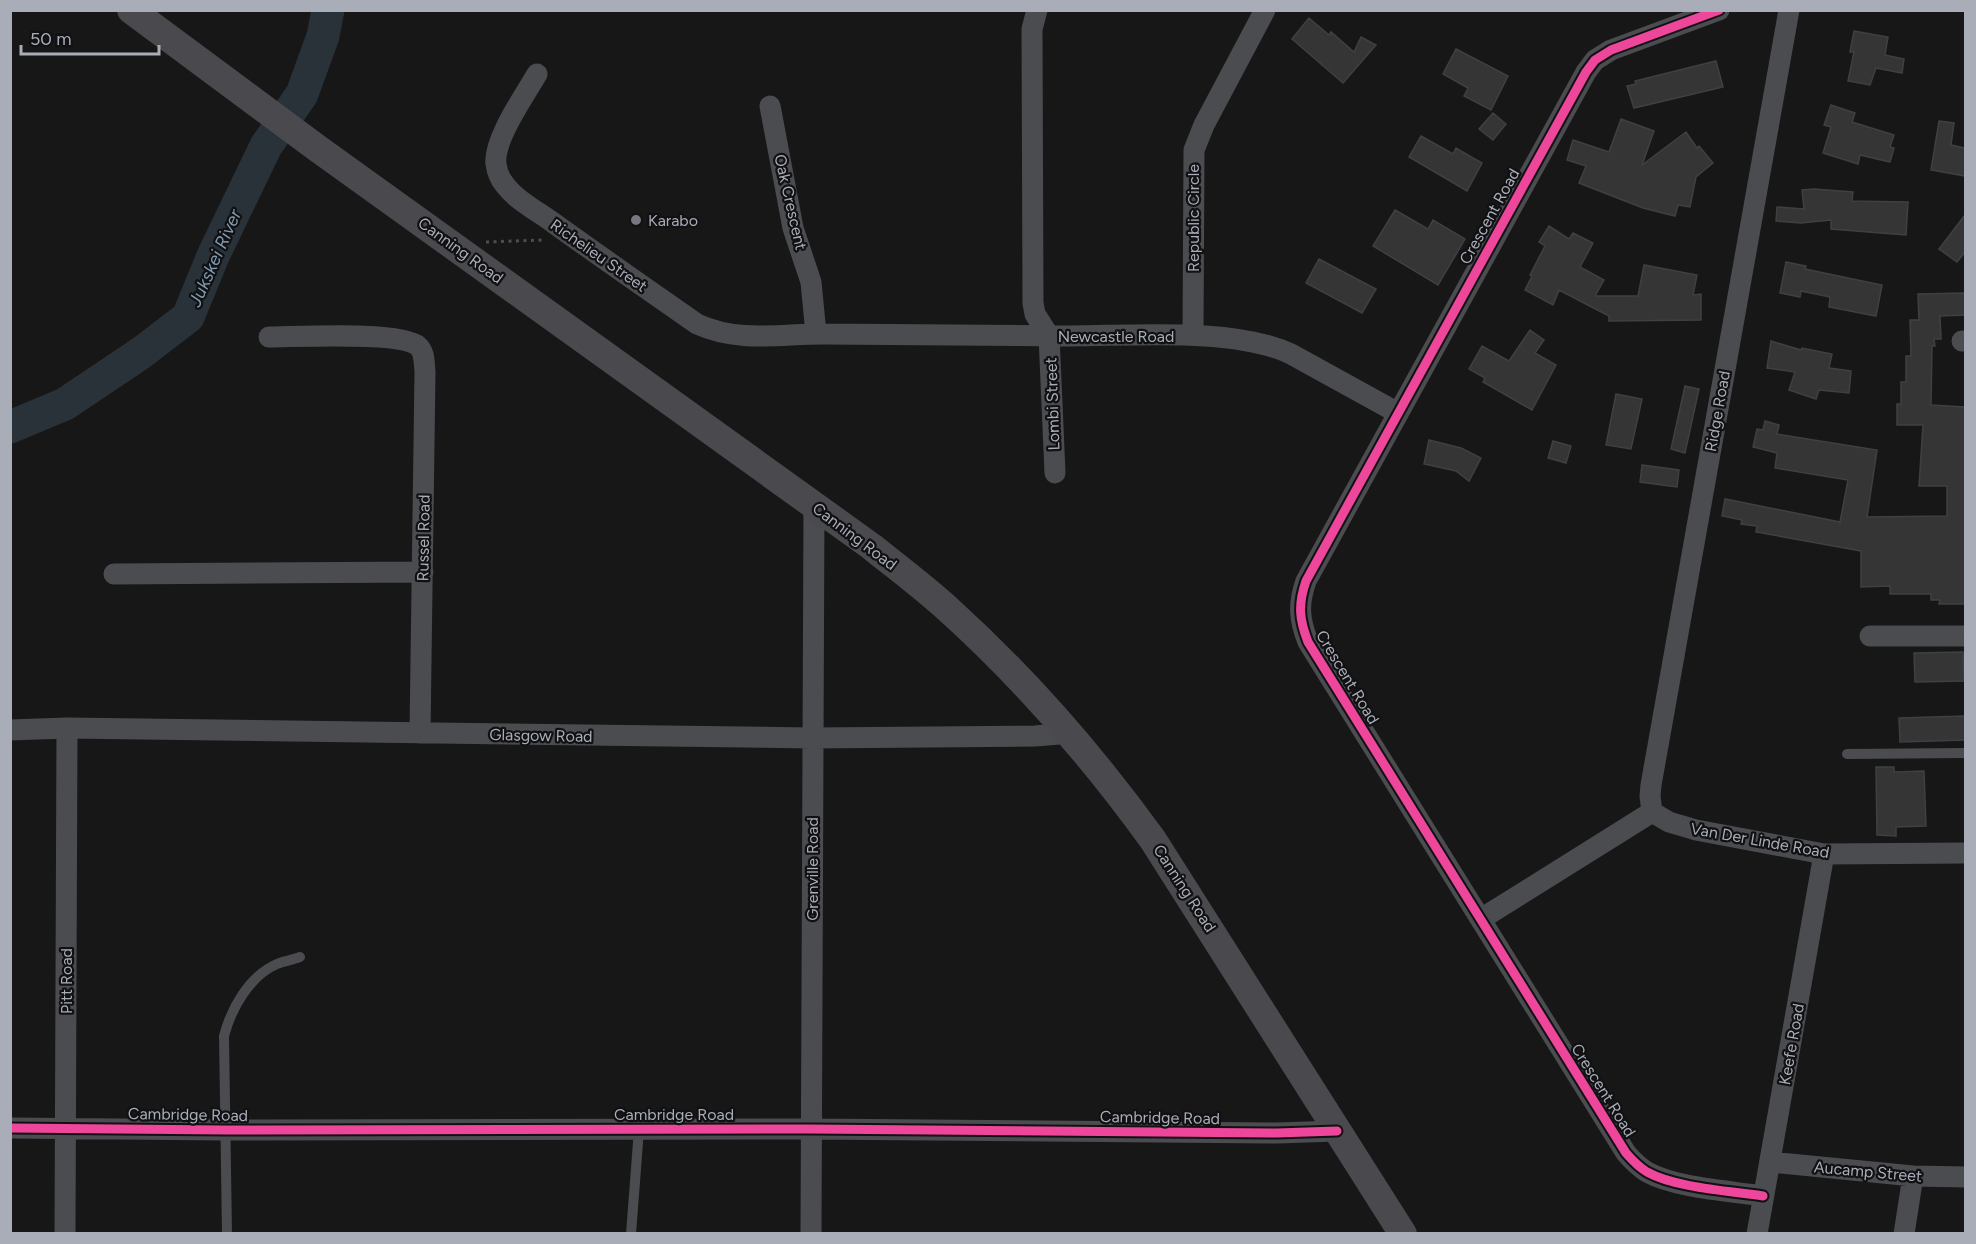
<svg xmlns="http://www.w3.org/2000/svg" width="1976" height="1244" font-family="Figtree,sans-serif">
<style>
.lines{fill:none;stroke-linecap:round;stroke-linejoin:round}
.river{stroke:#2a3239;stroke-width:33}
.building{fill:#353536;stroke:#3f4043;stroke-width:1.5}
.path{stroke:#4d4e52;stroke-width:3;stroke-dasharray:3 4.5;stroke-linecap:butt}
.service{stroke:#4b4c50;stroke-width:10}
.minor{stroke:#4b4c50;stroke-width:21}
.secondary{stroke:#4a4a4e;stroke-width:28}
.cycleway-casing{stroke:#111113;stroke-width:13}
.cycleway{stroke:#ed469a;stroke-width:9}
.poi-dot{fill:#757880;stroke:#111113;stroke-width:2}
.labels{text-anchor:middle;stroke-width:4.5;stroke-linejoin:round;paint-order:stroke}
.street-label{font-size:16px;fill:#a8adb8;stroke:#111113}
.poi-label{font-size:16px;fill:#a8adb8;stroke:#111113;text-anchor:start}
.water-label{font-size:18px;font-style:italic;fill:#7f9bb3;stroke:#111113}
</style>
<rect width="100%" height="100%" fill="#171717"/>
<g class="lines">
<path class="river" d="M10,427L65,404L141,353L188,317L213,256L266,146L302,94L323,36L328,10"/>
</g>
<path class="building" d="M1309,18L1329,35L1331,32L1354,52L1361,37L1376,45L1343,83L1292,39Z
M1854,31L1888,37L1885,55L1904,59L1902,73L1876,68L1870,85L1848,81L1854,52H1850Z
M1456,49L1508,76L1491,110L1464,96L1468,88L1443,74Z
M1716,61L1723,87L1634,108L1627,86L1636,84L1635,81Z
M1831,105L1855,113L1852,122L1894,135L1890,147L1894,148L1890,162L1860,155L1858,164L1823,153L1831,127L1824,125Z
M1493,113L1506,124L1493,140L1479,129Z
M1621,119L1654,131L1642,165L1686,132L1697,148L1699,146L1713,163L1696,177L1690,207L1678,205L1675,216L1643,208L1579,183L1586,166L1567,160L1573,140L1609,152Z
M1939,121L1954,123L1951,145L1965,148V176L1931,170Z
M1421,136L1453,154L1456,148L1482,163L1467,191L1409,157Z
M1814,189L1853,192L1852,201L1908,202L1906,235L1831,229V220L1801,223L1776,221L1777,207L1804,209L1802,190Z
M1395,210L1428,229L1433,220L1465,239L1438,285L1373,246Z
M1965,215V252L1957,262L1939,249Z
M1549,226L1569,239L1573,233L1593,243L1580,267L1604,280L1595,296H1638L1644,265L1697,275L1693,295L1701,294V320L1609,321V316L1559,290L1553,305L1525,290L1532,276L1530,275L1545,246L1539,242Z
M1319,259L1376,289L1362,313L1306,283Z
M1786,262L1806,266L1805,269L1882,285L1876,316L1829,307L1830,297L1801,291L1800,297L1780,293Z
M1965,293V315L1940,316L1941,339H1934L1935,346H1932L1931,405L1965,407V604H1939L1940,600H1931V594H1890V586L1861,587V551L1756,532L1757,526L1741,524L1742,520L1722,516L1725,499L1840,522L1848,480L1775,468L1777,453L1753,447L1757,429L1763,430L1765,421L1779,425L1777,434L1877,450L1867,517L1947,516V486H1919L1923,425H1897V404H1901V382H1906V356H1911L1910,320H1919L1918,294Z
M1530,330L1544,340L1535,353L1556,365L1532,410L1483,382L1485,378L1469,369L1482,346L1509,361Z
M1771,341L1801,350L1802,348L1832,354L1829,368L1851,371L1849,393L1819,390L1816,399L1789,390L1795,372L1767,368Z
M1685,386L1699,389L1685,453L1671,449Z
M1616,394L1642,399L1631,449L1606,445Z
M1429,440L1461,448L1481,458L1469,481L1456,471L1424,464Z
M1553,441L1571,446L1566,463L1548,458Z
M1642,465L1679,470L1677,487L1640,482Z
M1963,652L1964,681L1915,682L1914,653Z
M1965,716V740L1900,742L1899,718Z
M1876,767H1894V772L1924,771L1926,826L1896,827V836L1877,835Z"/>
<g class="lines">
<path class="path" d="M486,242L543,240"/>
<path class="service" d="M1847,754L1966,753
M227,1234L224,1036C231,1009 249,976 277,964C284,961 292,960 300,957
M631,1234L639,1129"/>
<path class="minor" d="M1037,10L1032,29L1033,303L1035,314L1049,336L1055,473
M1719,10L1611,50L1595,60L1586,72L1306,581C1298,604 1299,619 1308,642L1626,1153C1632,1160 1639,1167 1647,1172C1676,1188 1730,1191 1763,1196
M537,74C525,95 493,140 496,164C497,172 500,179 505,185C517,201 539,212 555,224C602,258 650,291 697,324C739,343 779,334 823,334C905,335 987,336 1070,336C1133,336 1234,327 1291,354L1398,413
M770,106L793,228L811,282L816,334
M1193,335L1194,150L1204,125L1265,10
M269,337C296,337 401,331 418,346C425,352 424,363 425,372L420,733
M1962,341H1966
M114,574L423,572
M1870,636H1966
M10,730L67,728L812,738L1035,736L1071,733
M1652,812L1650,796L1651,785L1789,10
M1481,919L1652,812L1669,822L1696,830L1824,854L1966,853
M10,1128L226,1130L810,1129L1277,1133L1337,1131
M1770,1162L1913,1176L1966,1177
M65,1234L67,728
M811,1234L814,505
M1757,1234L1824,854
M1904,1234L1913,1176"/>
<path class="secondary" d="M131,10L317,148L872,547C898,568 925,588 950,611C1026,680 1093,757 1153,840L1403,1234"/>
<defs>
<path id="cycleway" d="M1719,10L1611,50L1595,60L1586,72L1306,581C1298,604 1299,619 1308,642L1626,1153C1632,1160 1639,1167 1647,1172C1676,1188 1730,1191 1763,1196
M10,1128L226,1130L810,1129L1277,1133L1337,1131"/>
</defs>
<use href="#cycleway" class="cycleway-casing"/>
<use href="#cycleway" class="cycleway"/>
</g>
<circle class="poi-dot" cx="636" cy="220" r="6"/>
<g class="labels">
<g class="street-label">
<text transform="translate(791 202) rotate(77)" y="6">Oak Crescent</text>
<text transform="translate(1489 216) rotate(-61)" y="6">Crescent Road</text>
<text transform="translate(1193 218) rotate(-90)" y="6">Republic Circle</text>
<text transform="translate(461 250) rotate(36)" y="6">Canning Road</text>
<text transform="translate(599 255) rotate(35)" y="6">Richelieu Street</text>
<text x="1116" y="342">Newcastle Road</text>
<text transform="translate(1052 404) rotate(-92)" y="6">Lombi Street</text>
<text transform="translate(1717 411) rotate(-80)" y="6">Ridge Road</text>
<text transform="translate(855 536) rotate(37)" y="6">Canning Road</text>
<text transform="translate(423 538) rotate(-89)" y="6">Russel Road</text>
<text transform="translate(1348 677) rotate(59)" y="6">Crescent Road</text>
<text transform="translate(541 735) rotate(1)" y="6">Glasgow Road</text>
<text transform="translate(1760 840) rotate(10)" y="6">Van Der Linde Road</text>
<text transform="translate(812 869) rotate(-90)" y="6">Grenville Road</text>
<text transform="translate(1185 888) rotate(57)" y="6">Canning Road</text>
<text transform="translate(66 981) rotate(-90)" y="6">Pitt Road</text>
<text transform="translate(1791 1044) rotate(-80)" y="6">Keefe Road</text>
<text transform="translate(1604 1090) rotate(58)" y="6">Crescent Road</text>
<text transform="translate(188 1114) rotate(1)" y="6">Cambridge Road</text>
<text x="674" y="1120">Cambridge Road</text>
<text transform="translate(1160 1117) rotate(1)" y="6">Cambridge Road</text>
<text transform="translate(1868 1171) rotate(5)" y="6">Aucamp Street</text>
</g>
<g class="poi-label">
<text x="648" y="226">Karabo</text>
</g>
<g class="water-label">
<text transform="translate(215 258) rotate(-66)" y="6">Jukskei River</text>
</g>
</g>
<rect width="1976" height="1244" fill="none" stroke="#a8adb8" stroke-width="24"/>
<path d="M21 45v9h138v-9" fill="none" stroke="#a8adb8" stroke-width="3"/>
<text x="30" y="45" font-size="18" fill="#a8adb8" stroke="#111113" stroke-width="4.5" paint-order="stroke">50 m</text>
</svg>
